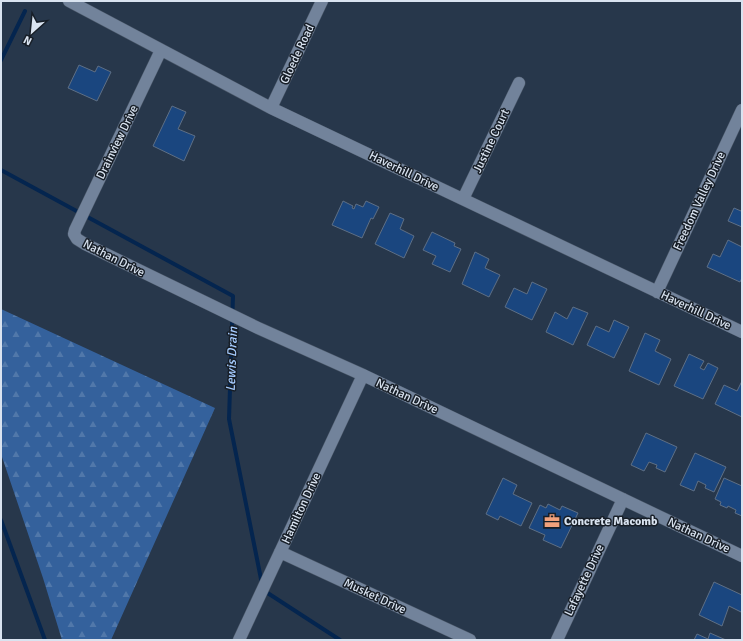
<svg xmlns="http://www.w3.org/2000/svg" width="743" height="641" font-family="Signika,sans-serif">
<style>
.forest{fill:url(#forest-firs)}
.lines{fill:none;stroke-linecap:round;stroke-linejoin:round}
.stream{stroke:#04254f;stroke-width:4}
.building{fill:#1a467f;stroke:#5e6f85}
.minor-casing{stroke:#485566;stroke-width:13}
.minor{stroke:#72839b;stroke-width:12}
.labels{text-anchor:middle;stroke-width:3;stroke-linejoin:round;paint-order:stroke}
.street-label{font-size:12px;fill:#d9e3f0;stroke:#171e27}
.poi-label{font-size:12px;font-weight:bold;fill:#d9e3f0;stroke:#171e27;text-anchor:start}
.water-label{font-size:13px;font-style:italic;fill:#a6ccff;stroke:#171e27}
</style>
<defs>
<pattern id="forest-firs" width="22" height="20" patternUnits="userSpaceOnUse"><rect width="22" height="20" fill="#34619c"/><path d="M5 1l3.5 6h-7zM16 11l3.5 6h-7z" fill="#5178aa"/></pattern>
</defs>
<rect width="100%" height="100%" fill="#27374b"/>
<path class="forest" d="M1,309L215,408L111,640H62L43,578L1,454Z"/>
<g class="lines">
<path class="stream" d="M1,60L25,11
M1,170L233,296L229,419L262,584
M1,520L45,640
M263,590L340,640"/>
</g>
<path class="building" d="M79,65L95,72L98,66L111,72L97,101L68,88Z
M172,106L186,112L178,129L195,136L184,161L153,146Z
M343,201L353,206L352,208L354,209L356,204L363,207L366,201L379,207L373,219L371,218L362,238L332,225Z
M734,208L741,211L742,209V227L728,221Z
M390,213L404,219L400,229L414,236L404,258L375,244Z
M432,232L455,243L454,246L461,249L450,272L432,264L436,256L423,250Z
M728,240L742,247V278L740,282L707,267L713,254L720,257Z
M475,252L489,259L485,268L500,275L489,297L462,284Z
M532,282L547,289L532,320L505,307L514,288L527,294Z
M573,307L588,313L573,345L546,332L555,312L567,319Z
M614,320L629,327L614,358L587,345L596,326L609,332Z
M645,333L660,340L655,351L671,359L659,385L629,371Z
M689,354L704,361L700,368L704,370L708,363L718,368L703,399L674,386Z
M742,381V417L715,404L724,385L737,391Z
M646,433L677,447L665,472L656,468L657,465L649,462L644,471L631,465Z
M695,453L726,467L714,492L705,488L706,485L698,481L694,491L680,485Z
M503,478L517,485L513,494L532,503L521,526L500,516L498,520L486,514Z
M724,478L742,486V516L735,513L736,510L728,506L727,508L720,505L721,502L715,499Z
M548,504L560,510L562,506L578,513L561,548L543,540L545,535L529,528L540,505L546,508Z
M714,582L742,595V609L741,612L729,606L722,626L699,615Z
M710,633L726,640H694L697,634L708,639Z"/>
<g class="lines">
<defs>
<path id="minor" d="M69,1L271,108L742,332
M161,50L75,230L74,234L77,239L85,244L258,328L363,375L742,556
M271,108L322,1
M463,199L519,83
M657,292L742,110
M280,552L470,640
M239,640L363,375
M557,640L623,499"/>
</defs>
<use href="#minor" class="minor-casing"/>
<use href="#minor" class="minor"/>
</g>
<defs>
<symbol id="office-bare" viewBox="-9 -9 18 18"><path d="M-6-3h4V-5.5h4V-3h4V5H-6ZM-1-4.5V-3h2v-1.5ZM-6 0V1H6V0Z" fill="#f1a17c" stroke="#171e27" stroke-width="2.5" paint-order="stroke"/></symbol>
</defs>
<g fill-rule="evenodd">
<use href="#office-bare" x="541" y="510" width="22" height="22"/>
</g>
<g class="labels">
<g class="street-label">
<text transform="translate(297 54) rotate(-65)" y="4">Gloede Road</text>
<text transform="translate(491 141) rotate(-65)" y="4">Justine Court</text>
<text transform="translate(117 142) rotate(-64)" y="4">Drainview Drive</text>
<text transform="translate(404 171) rotate(26)" y="4">Haverhill Drive</text>
<text transform="translate(699 201) rotate(-65)" y="4">Freedom Valley Drive</text>
<text transform="translate(114 258) rotate(27)" y="4">Nathan Drive</text>
<text transform="translate(696 310) rotate(25)" y="4">Haverhill Drive</text>
<text transform="translate(407 396) rotate(25)" y="4">Nathan Drive</text>
<text transform="translate(301 508) rotate(-65)" y="4">Hamilton Drive</text>
<text transform="translate(699 535) rotate(25)" y="4">Nathan Drive</text>
<text transform="translate(584 580) rotate(-65)" y="4">Lafayette Drive</text>
<text transform="translate(375 596) rotate(25)" y="4">Musket Drive</text>
</g>
<g class="poi-label">
<text x="564" y="525">Concrete Macomb</text>
</g>
<g class="water-label">
<text transform="translate(231 359) rotate(-88)" y="5">Lewis Drain</text>
</g>
</g>
<rect width="743" height="641" fill="none" stroke="#d9e3f0" stroke-width="4"/>
<g transform="translate(32 32) rotate(207)" stroke="#171e27" stroke-width="3" paint-order="stroke">
<path d="M0-3L7 15L0 10L-7 15Z" fill="#d9e3f0"/>
<text y="-6" font-size="11" font-weight="bold" text-anchor="middle" fill="#d9e3f0">N</text>
</g>
</svg>
